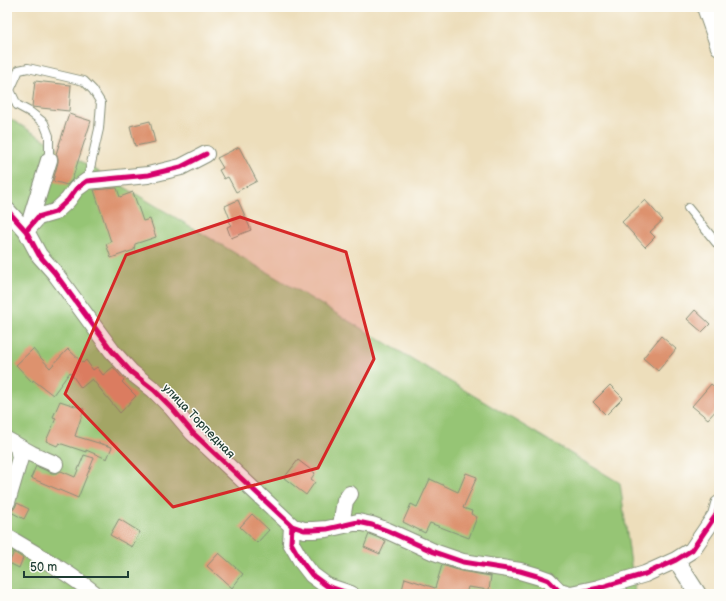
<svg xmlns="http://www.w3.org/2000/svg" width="726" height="601" font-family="'Balsamiq Sans',sans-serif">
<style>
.green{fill:#96c574;stroke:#5a8154}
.building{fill:#dd926e}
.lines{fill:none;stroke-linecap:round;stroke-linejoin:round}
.service-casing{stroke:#868e78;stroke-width:10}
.minor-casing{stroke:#868e78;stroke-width:18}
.service{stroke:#fff;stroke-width:8}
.minor{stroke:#fff;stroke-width:16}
.cycleway-casing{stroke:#fdfcf7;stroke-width:8}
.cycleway{stroke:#d6006c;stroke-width:5}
.marked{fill:#d62828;fill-opacity:0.2;stroke:#d62828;stroke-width:3;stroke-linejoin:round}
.labels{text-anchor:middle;stroke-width:3;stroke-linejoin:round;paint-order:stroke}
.street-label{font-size:12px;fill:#1f3d34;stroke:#fdfcf7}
</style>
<rect width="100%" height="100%" fill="#fdfcf7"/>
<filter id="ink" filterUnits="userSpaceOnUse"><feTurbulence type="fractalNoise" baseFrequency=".025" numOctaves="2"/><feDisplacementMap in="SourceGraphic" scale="8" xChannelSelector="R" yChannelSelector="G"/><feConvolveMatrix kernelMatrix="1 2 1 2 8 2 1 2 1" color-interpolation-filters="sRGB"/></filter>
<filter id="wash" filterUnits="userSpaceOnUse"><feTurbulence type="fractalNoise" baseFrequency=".012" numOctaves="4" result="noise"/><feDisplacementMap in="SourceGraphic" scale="16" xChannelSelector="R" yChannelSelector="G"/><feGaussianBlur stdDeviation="0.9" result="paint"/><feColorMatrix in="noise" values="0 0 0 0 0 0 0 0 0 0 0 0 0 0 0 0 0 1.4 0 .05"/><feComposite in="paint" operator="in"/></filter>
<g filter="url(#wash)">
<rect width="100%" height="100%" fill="#eddebb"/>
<path class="green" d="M7,117L620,483L635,594H7Z"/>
<g id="blocks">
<path class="building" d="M35,81L71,85L69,111L32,107Z
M69,114L91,121L72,180L67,185L53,181L58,162V158L56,154Z
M150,121L155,142L135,146L130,126Z
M239,147L257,181L236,192L228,177L224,179L219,170L223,168L217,158Z
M117,188L120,197L133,192L143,221L150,219L156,237L135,244L134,250L111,258L106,244L111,242L94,190Z
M238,200L251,230L231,238L227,227L231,225L229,220L230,219L225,206Z
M645,200L663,220L650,232L655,237L645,247L622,222Z
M695,310L710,324L702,332L687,319Z
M661,336L676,349L658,371L643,358Z
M33,349L50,368L68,349L83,363L86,360L93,370L97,367L103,375L113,367L124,380L122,382L136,396L120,413L92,379L81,388L70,372L53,395L33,380L32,382L16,365Z
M711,384L719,391V407L708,419L692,406Z
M610,385L623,398L606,415L593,402Z
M60,401L84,409L75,436L112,447L107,459L86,450V452L59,443L57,446L46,441L56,418L53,417Z
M84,455L94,458L78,498L31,478L36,466L52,473H56L61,471L75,477Z
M298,460L315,473L311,479L315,482L306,495L284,478Z
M466,473L477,477L463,508L472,511L471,514L477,517L469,538L430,523L425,533L403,522L411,504L417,507L430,479L458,492Z
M17,503L29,509L24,519L9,511L14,509Z
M252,514L269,530L257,543L240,527Z
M119,519L140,532L132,547L110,535Z
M369,534L386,541L380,554L364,547Z
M14,552L23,558L19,568L9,563Z
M219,553L243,574L232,588L207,566Z
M442,565L461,571L491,576L489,590L468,587L466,594H401L405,578L435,588Z"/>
</g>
</g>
<g filter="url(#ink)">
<use href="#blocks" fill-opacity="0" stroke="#868e78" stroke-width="1"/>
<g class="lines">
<defs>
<path id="service" d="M49,160V136L44,123L30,112L17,105L10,90L19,70L28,68L84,81L93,90L101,103L99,129L87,181
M688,208L719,246"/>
<path id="minor" d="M705,7L719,47
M7,210L26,231L39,255L54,272L112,351L131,372L154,390L172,408L193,433L292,526L291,543L302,562L312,575L327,586L351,594
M28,228L49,160
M26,231L38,217L55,212L68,200L76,189L87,181L148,175L181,167L206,154
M7,440L32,454L55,464
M7,502L20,458L18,447
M341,525L345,501L350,494
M292,526L304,530H313L327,529L358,522L372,525L388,531L434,552L463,562L520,571L537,576L548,580L559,591L570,594
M7,537C37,555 68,572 95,594
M676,560L698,594
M571,594L599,588L645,574L676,560L692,550L716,515L719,504"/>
</defs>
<use href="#service" class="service-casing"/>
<use href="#minor" class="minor-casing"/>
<use href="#service" class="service"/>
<use href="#minor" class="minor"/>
<defs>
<path id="cycleway" d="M7,210L26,231L39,255L54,272L112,351L131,372L154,390L172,408L193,433L292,526L291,543L302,562L312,575L327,586L351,594
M26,231L38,217L55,212L68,200L76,189L87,181L148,175L181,167L206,154
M292,526L304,530H313L327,529L358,522L372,525L388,531L434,552L463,562L520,571L537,576L548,580L559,591L570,594
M571,594L599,588L645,574L676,560L692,550L716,515L719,504"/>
</defs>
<use href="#cycleway" class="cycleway-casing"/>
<use href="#cycleway" class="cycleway"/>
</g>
</g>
<path class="marked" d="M240,217L346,252L374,359L318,468L173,507L65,394L126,255Z"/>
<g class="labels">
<g class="street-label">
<text transform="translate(199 421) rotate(46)" y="4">улица Торпедная</text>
</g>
</g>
<rect width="726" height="601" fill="none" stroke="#fdfcf7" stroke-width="24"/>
<path d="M24 571v6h104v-6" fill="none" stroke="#1f3d34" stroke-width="2"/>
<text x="30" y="571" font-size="12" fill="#1f3d34" stroke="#fdfcf7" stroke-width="3" paint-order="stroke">50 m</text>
</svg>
